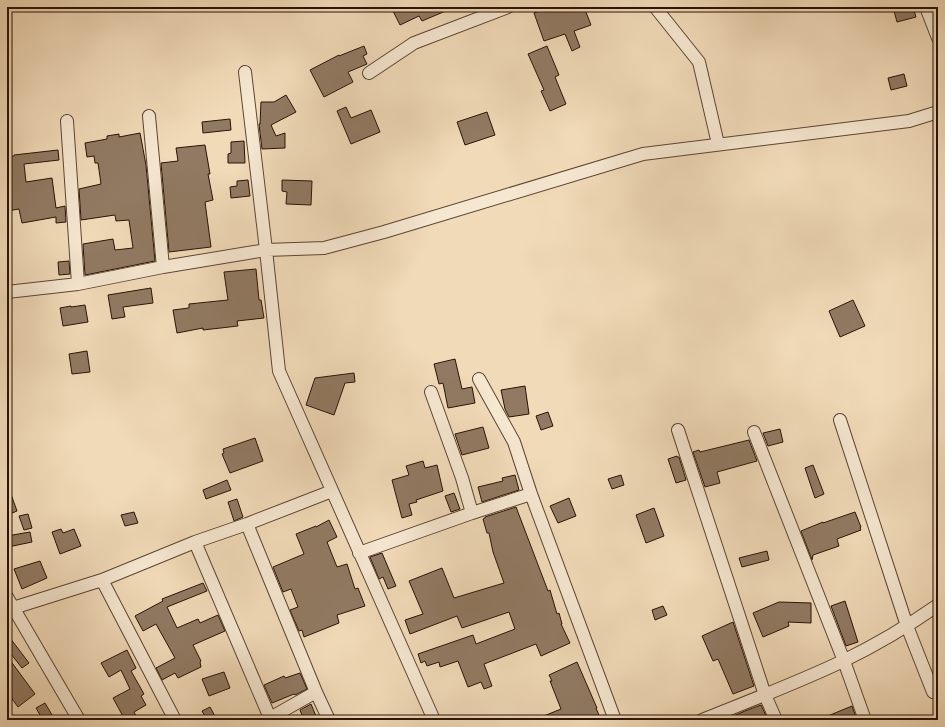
<svg xmlns="http://www.w3.org/2000/svg" width="945" height="727" font-family="'IM FELL English',serif">
<style>
.building{fill:#917a63;stroke:#291306}
.lines{fill:none;stroke-linecap:round;stroke-linejoin:round}
.minor-casing{stroke:#5b4532;stroke-width:14}
.minor{stroke:#f6e7d1;stroke-width:12}
</style>
<rect width="100%" height="100%" fill="#f1dab8"/>
<filter id="stains"><feTurbulence type="fractalNoise" baseFrequency=".005" numOctaves="4"/><feColorMatrix values="0 0 0 0 .2 0 0 0 0 .09 0 0 0 0 .02 0 0 0 .5 -.17"/></filter>
<radialGradient id="worn" r=".72"><stop offset=".6" stop-color="#630" stop-opacity="0"/><stop offset="1" stop-color="#630" stop-opacity=".3"/></radialGradient>
<path class="building" d="M391,7H455L422,21L419,16L400,25Z
M551,7H584L591,25L574,31L580,47L572,51L565,34L544,41L534,13Z
M893,7H913L916,17L897,22Z
M364,46L367,54L363,56L367,64L348,72L353,82L324,97L310,70L339,55V56Z
M547,46L559,75L555,77L566,104L550,111L541,91L544,90L528,54Z
M904,74L907,86L891,90L888,78Z
M286,95L296,112L271,125L276,136L285,133V148L262,149L259,124H260L261,102H274Z
M346,107L351,118L371,110L380,132L351,144L337,111Z
M487,112L495,135L465,145L457,122Z
M230,119L231,130L203,133L202,122Z
M140,133L146,165L155,261L85,275L83,244L113,239L115,250L133,248L129,220L116,221L115,215L81,220L79,189L101,184L98,163H95L94,156L87,157L85,143L107,139V136L119,134V137Z
M244,141L245,163H228V154L231,153V142Z
M205,145L210,174H208L213,200L205,202L211,247L169,252L161,163L178,161L176,148Z
M58,150L59,160L24,164L26,182L52,178L56,208L65,206L66,222L56,223V217L22,223L19,209L7,211V157L14,156V155Z
M248,180L250,196L231,198L230,187L237,186V181Z
M282,180L312,181L311,205L286,204L287,192L282,191Z
M69,261L70,274L59,275L58,262Z
M256,269L259,300H261L264,318L237,321L238,326L203,330V328L177,333L173,310L189,308V304L228,300L224,272Z
M151,288L153,303L123,307L125,317L112,319L108,295Z
M853,300L865,326L840,337L829,311Z
M85,305L88,322L63,326L60,308L71,306V307Z
M87,351L90,372L72,374L69,354Z
M455,359L462,389L472,387L475,403L448,408L443,383L439,384L434,364Z
M354,373L355,382L345,383L334,415L306,405L315,378Z
M525,386L529,414L509,417L505,409L501,390Z
M548,412L553,426L541,430L536,416Z
M483,427L489,448L462,455L455,434Z
M780,429L783,442L768,446L763,433Z
M255,438L263,461L230,473L222,454L224,453L223,449Z
M749,440L757,461L717,472L720,483L705,487L693,452L699,450L700,452Z
M677,456V457H679L686,480L676,483L668,459Z
M423,461L425,468L437,465L443,491L416,500L417,502L409,504L412,515L402,518L392,480L409,475L406,466Z
M813,465L824,494L815,498L805,468Z
M515,475L519,490L482,502L478,487L503,481L502,478Z
M621,475L624,485L612,489L608,479Z
M227,480L231,490L206,499L203,490Z
M7,486H8L17,511L7,515Z
M454,493L460,509L451,512L445,496Z
M569,498L576,516L558,523L550,506Z
M237,499L243,517L234,521L228,502Z
M516,507L548,591L550,590L557,614L559,613L562,624H561L570,643L541,656L536,644L484,664L492,686L484,689L481,682L468,687L458,661L440,667L439,662L427,666L425,661L421,663L418,654L473,635L476,644L515,629L509,612L462,628L457,616L410,634L405,620L423,614L409,581L442,568L454,598L504,583L493,552L489,533H487L483,519L485,518V517Z
M654,508L664,536L646,543L636,515Z
M134,512L138,523L125,526L121,515Z
M855,512L861,527L860,528L861,530L837,539L839,546L813,555L812,560L801,531L823,522V523Z
M28,514L32,528L24,530L19,516Z
M329,520L337,537L327,542L337,567L347,564L355,589L358,588L365,606L337,615L339,623L304,637L302,630L299,631L290,610L298,607L291,589L283,592L273,567L304,554L296,534L316,526V527Z
M61,529L63,533L74,529L81,546L60,554L52,532Z
M30,532L32,542L8,547L7,536Z
M767,551L769,560L742,567L739,558Z
M382,553L396,586L388,589L383,577L379,579L370,557Z
M40,561L47,578L22,589L14,569Z
M203,583L207,591L167,607L177,628L198,619L200,623L218,615L225,631L193,645L201,661L200,662L201,667L178,678L175,673L162,680L156,668L175,658L156,624L143,631L135,616L163,601L162,599Z
M845,601L858,642L846,646L831,606Z
M779,602L811,603V623L788,622L789,626L763,637L753,613Z
M663,606L667,615L655,620L652,610Z
M733,622L754,686L733,694L718,659L713,661L702,636Z
M7,634L29,663L22,668L7,649Z
M127,650L136,668L131,671L144,694L141,696L146,705L134,712L138,720H125L113,698L130,689L121,670L109,677L101,663Z
M7,656L35,694L18,707L7,692Z
M577,662L597,708H596L601,720H534L561,709L550,681H552L549,675Z
M224,672L230,688L209,696L202,679Z
M300,673L307,689L295,695L294,694L272,703L264,685L284,676L285,678Z
M45,703L55,720H43L36,708Z
M311,704L316,716L309,720H304L300,710Z
M761,705L768,720H724L745,711Z
M852,706L857,720H818Z
M210,707L217,720H207L202,711Z"/>
<g class="lines">
<defs>
<path id="minor" d="M655,7L699,62L718,144
M926,7L938,38
M245,72L266,250L279,371L434,720
M369,73L414,43L508,7
M149,116L163,267
M67,121L78,284
M7,292L78,284L163,267L266,250L324,248L384,232L643,154L909,121L938,112
M479,379L514,442L531,494L615,720
M431,392L462,478L472,513
M840,420L907,626L933,692
M678,430L765,695L776,720
M754,432L844,661L865,720
M247,524L316,692L329,720
M195,542L270,718L316,692
M359,553L472,513L531,494
M102,580L175,720
M7,597L79,720
M13,608L102,580L195,542L247,524L332,491
M702,720C749,701 797,683 843,661C876,645 908,626 938,605"/>
</defs>
<use href="#minor" class="minor-casing"/>
<use href="#minor" class="minor"/>
</g>
<rect width="945" height="727" fill="none" stroke="#f1dab8" stroke-width="24"/>
<rect x="8" y="8" width="929" height="711" fill="none" stroke="#291306" stroke-width="2"/>
<rect x="12" y="12" width="921" height="703" fill="none" stroke="#291306"/>
<rect width="100%" height="100%" filter="url(#stains)"/>
<rect width="100%" height="100%" fill="url(#worn)"/>
</svg>
